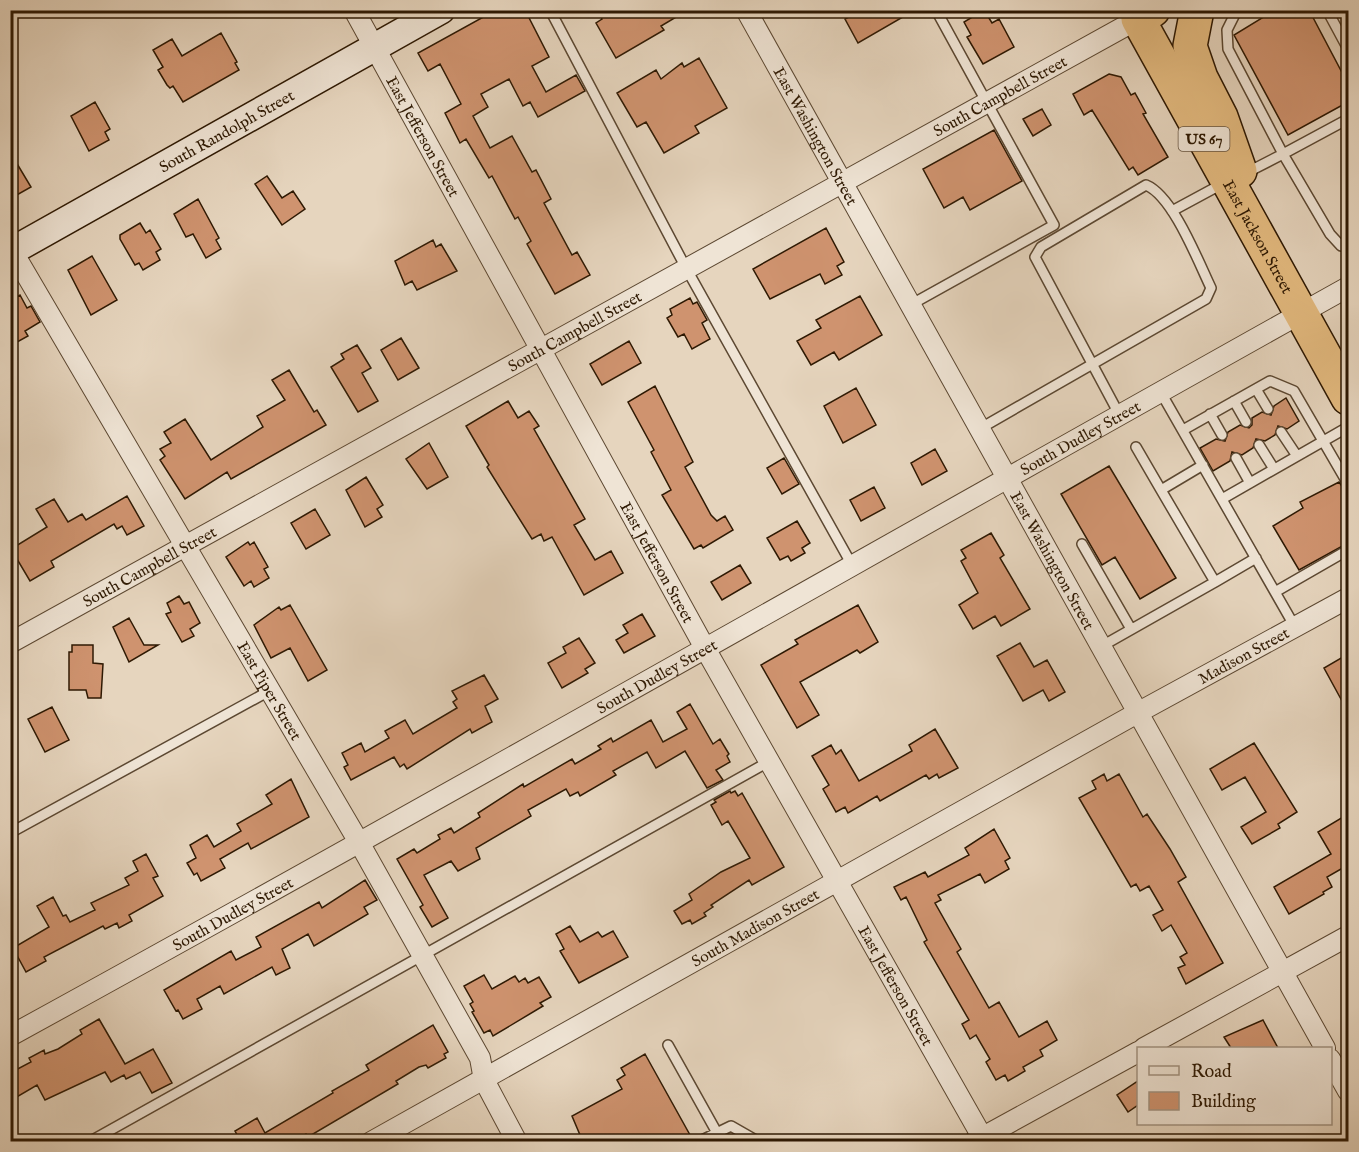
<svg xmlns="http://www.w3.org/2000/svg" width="1359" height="1152" font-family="'IM FELL English',serif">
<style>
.building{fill:#cf936f;stroke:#2e1903;stroke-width:1.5}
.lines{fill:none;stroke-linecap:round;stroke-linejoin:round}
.lane-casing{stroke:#5c4832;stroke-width:12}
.street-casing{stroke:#5c4832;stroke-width:22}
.secondary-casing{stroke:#2e1903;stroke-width:30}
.highway-casing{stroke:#2e1903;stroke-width:36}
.lane{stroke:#efe4d5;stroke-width:9}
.street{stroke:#efe4d5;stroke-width:20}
.secondary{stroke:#efe4d5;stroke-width:27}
.highway{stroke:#e3ba7f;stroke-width:33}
.labels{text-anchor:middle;stroke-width:4.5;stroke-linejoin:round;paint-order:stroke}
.shield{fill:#efe4d5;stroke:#685642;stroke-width:1.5}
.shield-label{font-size:15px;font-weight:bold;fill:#2e1903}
.street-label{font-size:16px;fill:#2e1903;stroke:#efe4d5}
</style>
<rect width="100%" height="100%" fill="#e6d5be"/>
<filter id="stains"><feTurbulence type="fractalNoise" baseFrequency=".00333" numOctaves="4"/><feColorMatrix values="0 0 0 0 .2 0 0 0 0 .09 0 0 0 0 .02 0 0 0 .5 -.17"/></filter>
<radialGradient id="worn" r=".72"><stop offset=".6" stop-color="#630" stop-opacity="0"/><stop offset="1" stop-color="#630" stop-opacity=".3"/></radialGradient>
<path class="building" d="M496,10H525L549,57L532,66L546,92L576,75L585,91L538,117L530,102L523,106L509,79L481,94L488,107L473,116L490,148L512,136L532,172L536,170L551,199L544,203L572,255L577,252L590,275L555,294L527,244L531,241L518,217L515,219L492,176L489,178L466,139L460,143L445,113L461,104L440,64L428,71L418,53Z
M597,10H688L661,26L664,30L616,58L596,23L602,19Z
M848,10H915L858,43L845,19L851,16Z
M984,10L992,23L999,19L1014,47L983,64L967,37L971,35L964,22Z
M1275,10H1309L1348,84V102L1288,135L1234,35Z
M221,33L237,62L235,63L239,70L183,102L173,86L170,88L167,85L158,70L163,67L153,50L172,39L182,56Z
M699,58L727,108L695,126L699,133L664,153L646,122L637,127L617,93L656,70L661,79L682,63L684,67Z
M1109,74L1121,77L1131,95L1135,93L1146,113L1143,114L1168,157L1138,175L1133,167L1129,170L1092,110L1084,115L1073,94Z
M95,102L110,129L105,132L109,140L89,151L71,116Z
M1042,109L1051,125L1033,136L1023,119Z
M994,130L1022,181L970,210L963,197L944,208L923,169Z
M10,152L31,187L15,196L10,189Z
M267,176L282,198L293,191L305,209L282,225L255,184Z
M198,199L219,238L216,240L221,249L206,258L193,234L186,237L174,214Z
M140,223L146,233L150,230L161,249L156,252L160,260L143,270L139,263L135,265L120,239V235Z
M826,228L844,262L837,266L842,275L825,284L820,274L770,299L753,269Z
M433,240L436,247L441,244L457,271L417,290L412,281L405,285L395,261Z
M92,256L117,300L91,315L68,270Z
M20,295L27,308L31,306L40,322L25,331L28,336L10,346V301Z
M860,296L882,335L839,360L834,352L811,365L797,341L821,328L816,320Z
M690,298L693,304L697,302L707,320L702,323L710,339L692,349L684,334L678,337L667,318L672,315L670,309Z
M401,338L419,368L398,380L381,350Z
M629,341L641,363L602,385L590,364Z
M357,345L371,368L362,373L378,401L358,412L331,367L344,359L341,354Z
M289,370L314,412L317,410L326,425L231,479L227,472L185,499L160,460L165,456L160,449L171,443L164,432L185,419L211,460L263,427L257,416L285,400L272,380Z
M655,386L693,462L685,467L711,515L717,521L725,516L733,530L703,548L701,545L694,549L662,495L671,490L651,452L654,450L628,402Z
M856,388L876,425L843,443L824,406Z
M1286,398L1299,421L1287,429L1278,426L1275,435L1265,441L1256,439L1253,448L1242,455L1232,452L1230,461L1213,471L1200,448L1216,439L1225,441L1228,432L1240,425L1249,428L1252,425V418L1262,412L1271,415L1274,406Z
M508,401L518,418L529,411L539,426L534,429L585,519L574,525L595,560L611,551L623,573L584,595L552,537L544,541L541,534L532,539L487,467L489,465L466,426Z
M429,443L448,477L427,489L406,459Z
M935,449L947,471L922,485L911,463Z
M784,458L799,484L782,494L767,468Z
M1109,466L1176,578L1140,599L1115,557L1102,565L1061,494Z
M366,477L383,505L377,509L382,517L365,527L346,490Z
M1339,482L1348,495V543L1299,570L1273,526L1303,508L1300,502Z
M874,487L885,508L861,521L850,500Z
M127,496L144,526L127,535L122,526L117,529L114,524L51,561L54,567L30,581L11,549L47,527L36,509L54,499L68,522L82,514L86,520Z
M315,509L330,535L306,549L291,523Z
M797,521L810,543L802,548L805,553L791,561L788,556L780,560L767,538Z
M991,533L1004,555L1000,558L1030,609L1001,626L995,616L973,629L959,605L978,593L961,561L966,558L961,550Z
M248,542L250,545L254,542L268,567L264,569L269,578L254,587L251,581L244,586L226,557Z
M740,565L751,583L722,600L711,582Z
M179,596L184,604L189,602L200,623L190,629L194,636L182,642L166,614L171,612L167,603Z
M290,605L327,670L308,681L290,648L271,658L254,625L279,607L281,610Z
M858,605L878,642L860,653L857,650L800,682L819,715L797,728L761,665L798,644L795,640Z
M642,614L655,636L624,653L616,640L628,633L623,625Z
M129,618L144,645H158L129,662L113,627Z
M579,638L595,663L585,669L588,673L562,688L548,663L566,653L563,647Z
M1020,643L1034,667L1047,660L1065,692L1049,701L1043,690L1023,701L997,656Z
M72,645H93V663L103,664L101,698H88L86,690H69V652H72Z
M1348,654V712L1324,668Z
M484,675L498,699L485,706L492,722L472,733L470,729L407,769L404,764L400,767L394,757L351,780L344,767L348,765L342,753L361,743L365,752L389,738L385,731L405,720L413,734L457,708L453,702L457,699L452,691Z
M690,704L713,744L720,739L729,754L727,756L730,762L716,770L723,780L707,788L685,751L656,768L647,752L613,771L616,775L580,796L578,792L570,796L566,789L528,810L531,816L476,848L480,859L458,871L451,861L424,875L448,918L432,927L420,907L423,905L397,859L414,849L417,853L440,839L438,835L451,828L454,833L480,817L478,813L523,784L524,787L572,759L575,764L601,749L598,746L611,738L613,742L651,720L663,742L687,729L677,712Z
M52,707L69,740L45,752L28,719Z
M935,729L958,768L939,778L937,774L929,779L926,775L880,801L877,796L848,813L845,807L836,812L823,789L829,785L812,756L831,745L836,754L841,750L859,781L912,751L909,745Z
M1254,743L1297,812L1278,824L1280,828L1252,844L1241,827L1266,812L1245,777L1222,790L1210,769Z
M1104,774L1107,781L1119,774L1143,817L1147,814L1170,849L1186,877L1178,882L1223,963L1186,984L1178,968L1185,965L1180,957L1187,953L1171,925L1162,931L1153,915L1163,910L1149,886L1140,891L1136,884L1131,887L1079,798L1096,789L1092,781Z
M291,779L309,817L251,849L248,843L220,859L225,868L201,881L197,873L194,875L187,863L196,858L190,845L207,835L214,847L241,831L237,824L272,804L266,795Z
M730,791L731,793L735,791L738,796L742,793L784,867L752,885L749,880L711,905L713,907L704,913L706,916L692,924L690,920L682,924L674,911L692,900L689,894L721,872L750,858L728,821L722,825L711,805L716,802L714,800Z
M1348,814V865L1327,877L1332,887L1323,892L1324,894L1289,914L1274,887L1331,854L1318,832Z
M994,829L1010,858L1005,861L1009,869L985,883L980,874L938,895L941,900L935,903L961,949L957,952L989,1008L999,1002L1019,1037L1047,1021L1057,1040L1040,1050L1043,1056L1023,1067L1025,1071L1008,1081L1005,1075L996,1080L986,1062L990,1059L976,1035L970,1039L962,1024L969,1020L924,942L927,940L906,897L901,900L894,887L925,872L928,877L969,855L965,848Z
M146,854L158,876L153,878L163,896L129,915L132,921L119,928L117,923L105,929L103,926L44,957L46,961L26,972L13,948L49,927L37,906L53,897L63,916L66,915L70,922L95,910L91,903L129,885L125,878L138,871L133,861Z
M365,880L377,900L364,907L368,914L314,946L308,934L282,949L290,968L276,975L272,967L224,994L220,986L197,999L202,1009L183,1019L178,1010L176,1011L164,990L231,951L236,960L261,947L256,937L319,902L322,908Z
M570,926L580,942L598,932L602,937L613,931L628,957L579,983L560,951L564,949L556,934Z
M484,975L492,989L515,976L519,982L525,978L528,983L539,977L551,997L540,1003L543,1006L493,1036L490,1030L484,1033L472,1012L474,1011L470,1004L473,1002L464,986Z
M99,1019L125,1064L153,1049L172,1083L152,1093L140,1072L126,1079L124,1075L111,1082L105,1072L45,1100L37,1085L10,1101V1073L31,1062L29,1058L44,1050L45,1054L58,1049L82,1034L80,1030Z
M1263,1020L1278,1048H1231L1224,1037Z
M433,1025L448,1052L444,1054L446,1058L428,1068L426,1065L419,1067L396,1081L398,1084L308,1137L306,1134L293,1142H241L235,1131L257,1118L265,1133L333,1093L332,1091L369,1070L366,1065Z
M645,1054L690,1135L679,1142H583L572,1116L622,1089L617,1080L625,1075L621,1068Z
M1138,1081V1105L1128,1112L1117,1095Z"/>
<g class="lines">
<defs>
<path id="lane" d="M550,10L686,268L852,565
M1237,10L1227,30L1228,49L1283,154L1246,173
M1256,10H1259
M1327,10L1348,49
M1348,119L1283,154L1330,234L1341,246H1348
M1172,211L1222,184
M912,304L1054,225L936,10
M1256,389L1268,409
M1160,391L1295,627
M1234,401L1246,422
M1210,414L1222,435
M981,428L1206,299L1211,288C1198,261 1173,196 1146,185L1041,247L1035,257L1119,414
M1183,430L1270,381L1294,391L1348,484
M1281,432L1297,456
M1259,445L1274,469
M1136,447L1161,490
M1236,458L1250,483
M1203,465L1161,490L1215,582L1256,558
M1222,499L1348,427
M1082,544L1131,629
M1275,592L1348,550
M1102,646L1215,582
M10,833L271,690
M668,1045L716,1131
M89,1142L770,761
M698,1142L731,1126L759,1142"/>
<g id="street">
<path id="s1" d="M354,10L706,650L985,1142"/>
<path id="s2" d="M746,10L1325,1048"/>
<path id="s3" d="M10,247L360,844L480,1058L484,1080L517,1142"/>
<path id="s4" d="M10,643L1138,19"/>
<path id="s5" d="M10,1036C459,790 902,536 1348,287"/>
<path d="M1144,1048L1348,936"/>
<path d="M1330,1059L1348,1091"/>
<path id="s6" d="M371,1142L1139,712L1348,598"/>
<path d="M974,1142L1138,1052"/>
</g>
<g id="secondary">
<path id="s7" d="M10,252L441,10"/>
</g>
<g id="highway">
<path id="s8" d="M1153,10L1138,19L1348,398"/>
<path d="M1197,10L1190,46L1201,78L1221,117L1240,171"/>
</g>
</defs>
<use href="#lane" class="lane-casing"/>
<use href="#street" class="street-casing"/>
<use href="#secondary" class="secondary-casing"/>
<use href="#highway" class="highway-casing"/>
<use href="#lane" class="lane"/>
<use href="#street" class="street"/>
<use href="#secondary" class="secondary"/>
<use href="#highway" class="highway"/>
</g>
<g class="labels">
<rect class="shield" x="1178.5" y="127" width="51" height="24" rx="4.5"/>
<g class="shield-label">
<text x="1204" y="144">US 67</text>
</g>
<g class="street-label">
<text dy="6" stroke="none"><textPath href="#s4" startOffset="1131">South Campbell Street</textPath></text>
<text dy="6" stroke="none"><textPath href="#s7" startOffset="248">South Randolph Street</textPath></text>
<text dy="6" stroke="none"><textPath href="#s1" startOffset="144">East Jefferson Street</textPath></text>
<text dy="6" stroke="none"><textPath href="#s2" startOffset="144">East Washington Street</textPath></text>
<text dy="6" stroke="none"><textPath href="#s8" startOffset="266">East Jackson Street</textPath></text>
<text dy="6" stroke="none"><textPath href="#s4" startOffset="645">South Campbell Street</textPath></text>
<text dy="6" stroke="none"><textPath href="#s5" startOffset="1226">South Dudley Street</textPath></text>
<text dy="6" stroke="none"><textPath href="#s2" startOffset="630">East Washington Street</textPath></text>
<text dy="6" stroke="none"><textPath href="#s1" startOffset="630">East Jefferson Street</textPath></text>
<text dy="6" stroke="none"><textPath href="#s4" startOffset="159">South Campbell Street</textPath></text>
<text dy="6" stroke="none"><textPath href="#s6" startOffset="999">Madison Street</textPath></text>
<text dy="6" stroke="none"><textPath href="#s5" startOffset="740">South Dudley Street</textPath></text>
<text dy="6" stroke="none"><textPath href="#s3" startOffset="514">East Piper Street</textPath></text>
<text dy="6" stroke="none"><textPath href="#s5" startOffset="254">South Dudley Street</textPath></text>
<text dy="6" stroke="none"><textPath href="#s6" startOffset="440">South Madison Street</textPath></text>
<text dy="6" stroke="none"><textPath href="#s1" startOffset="1116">East Jefferson Street</textPath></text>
</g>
</g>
<rect width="1359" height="1152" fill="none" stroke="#e6d5be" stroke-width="36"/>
<rect x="12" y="12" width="1335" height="1128" fill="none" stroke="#2e1903" stroke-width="3"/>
<rect x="18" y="18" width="1323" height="1116" fill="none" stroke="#2e1903" stroke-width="1.5"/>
<rect x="1137" y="1047" width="195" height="78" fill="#efe4d5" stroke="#a29381" stroke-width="1.5"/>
<rect x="1149" y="1066" width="30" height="9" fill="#efe4d5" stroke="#a29381" stroke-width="1.5"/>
<text x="1191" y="1077" font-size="18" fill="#2e1903">Road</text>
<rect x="1149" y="1092" width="30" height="18" fill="#cf936f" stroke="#a29381" stroke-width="1.5"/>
<text x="1191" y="1107" font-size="18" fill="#2e1903">Building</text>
<rect width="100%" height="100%" filter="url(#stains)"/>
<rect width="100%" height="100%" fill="url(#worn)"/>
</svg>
